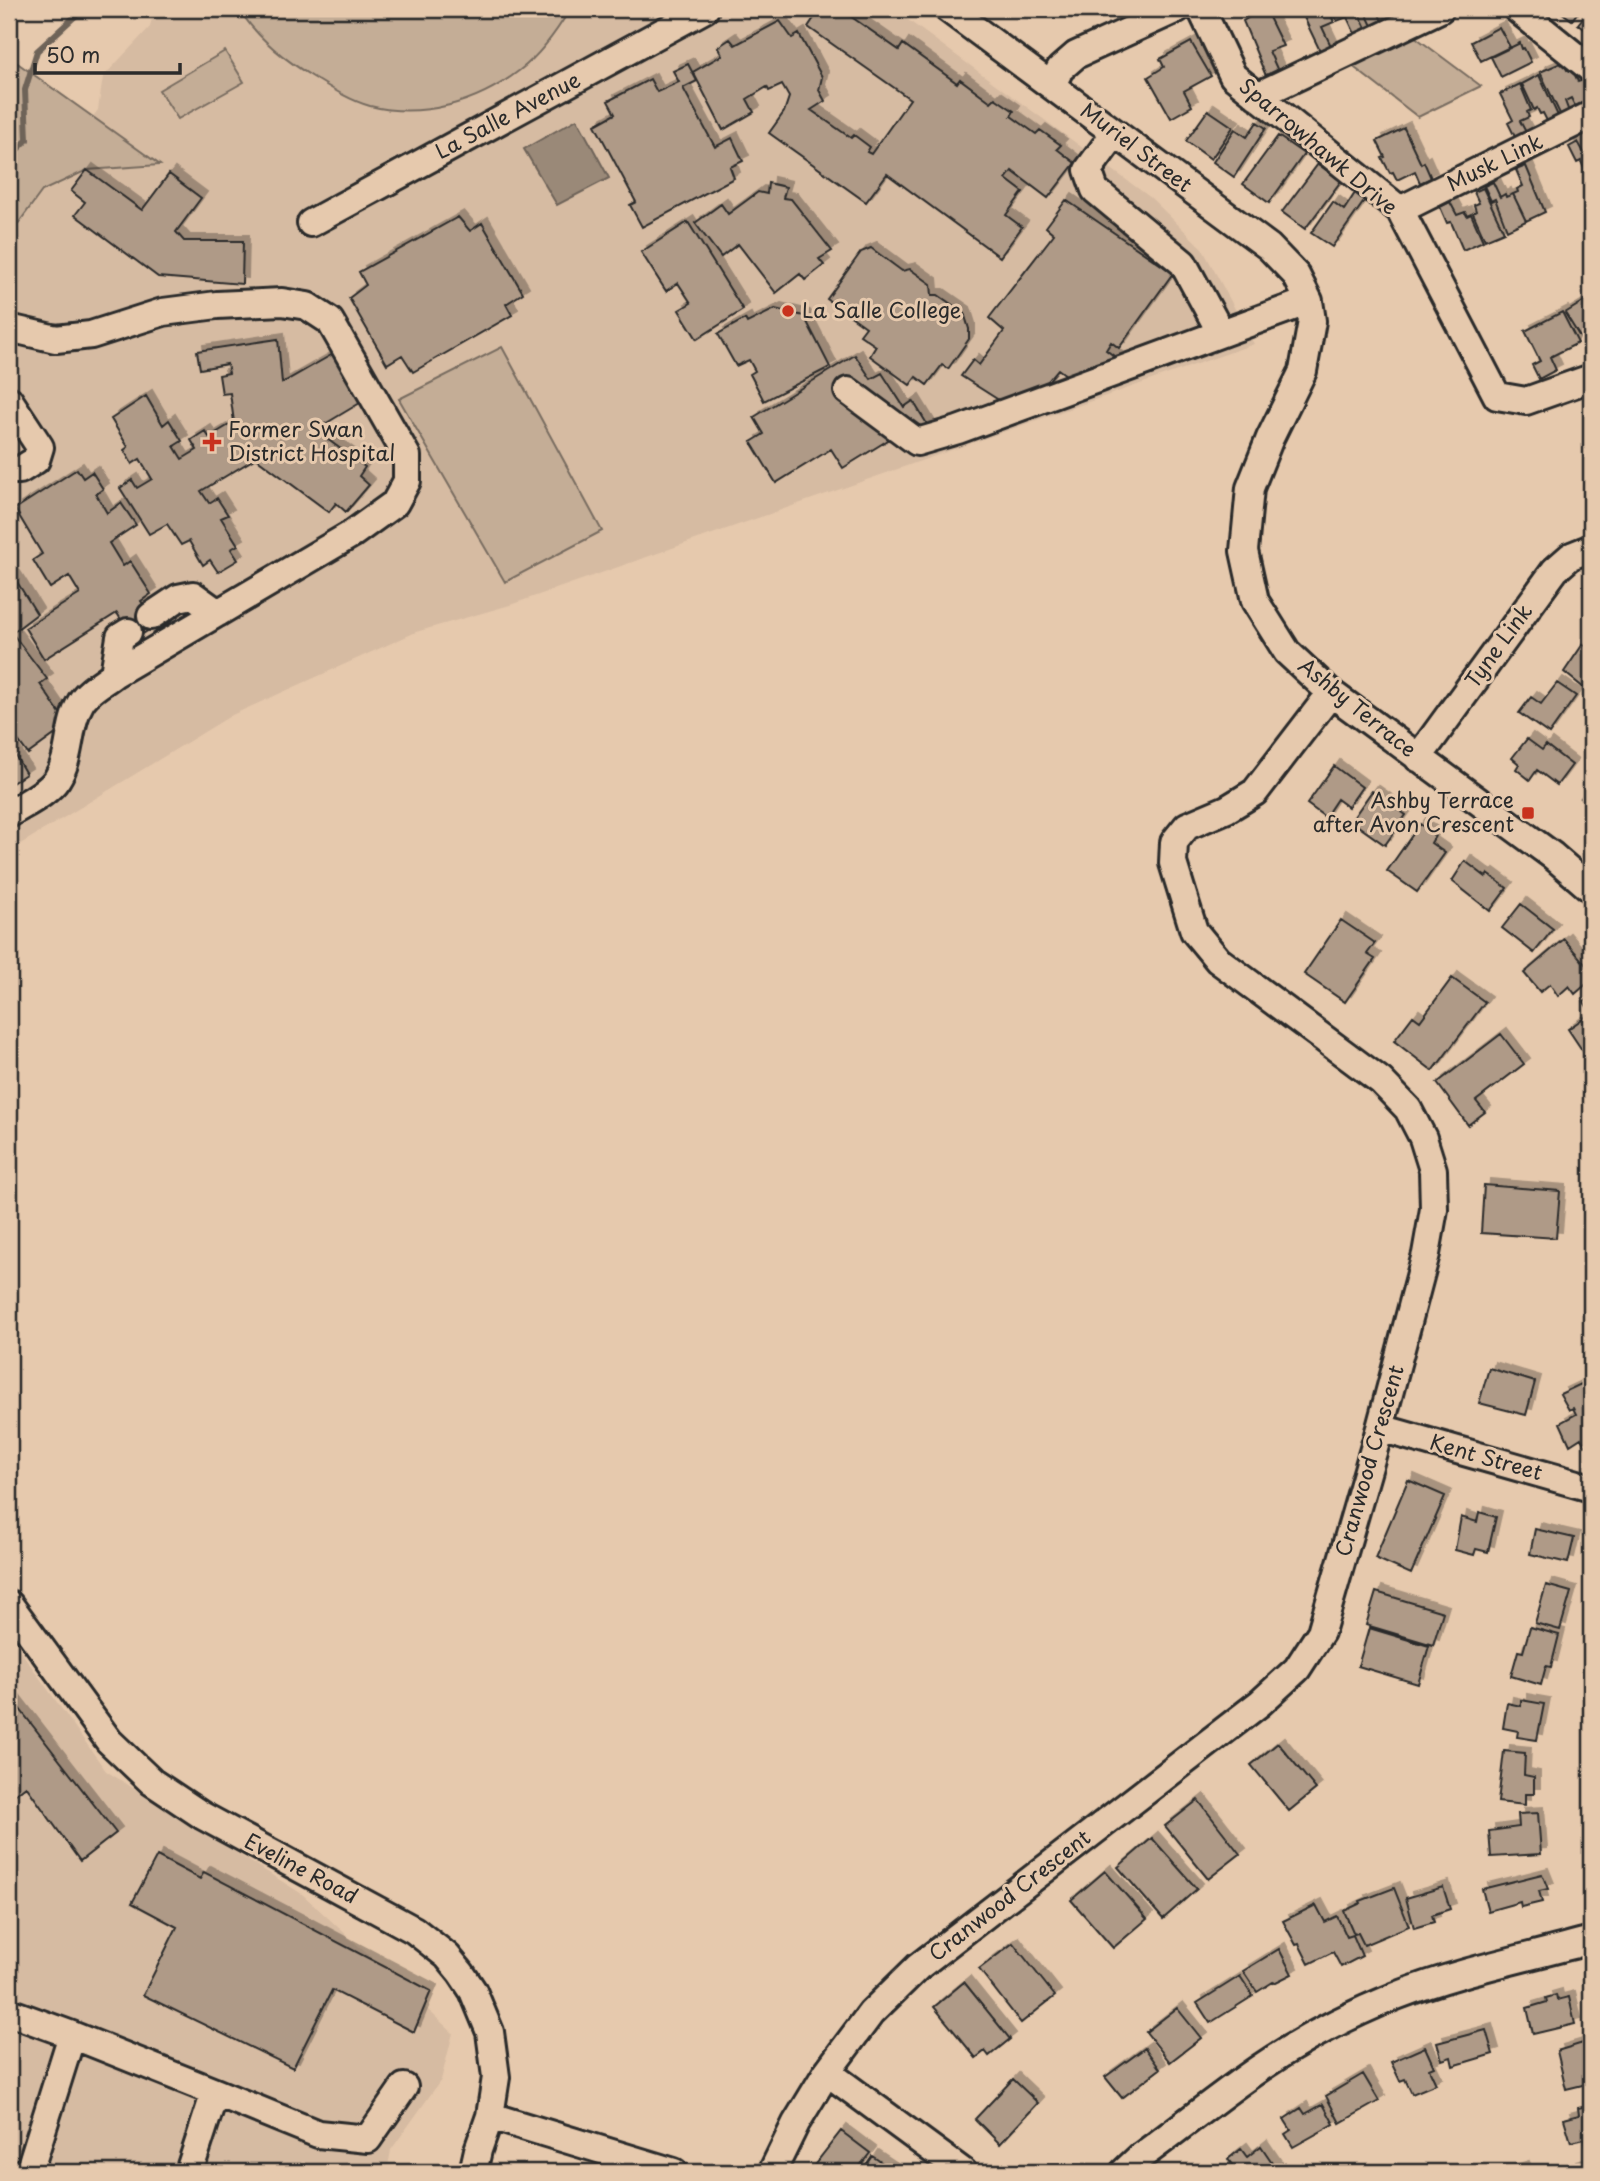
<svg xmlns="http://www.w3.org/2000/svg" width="1600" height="2181" font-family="'Playpen Sans',sans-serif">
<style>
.built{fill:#d6bba2}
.green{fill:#c4ad96;stroke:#786c60;stroke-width:2}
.water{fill:#9a8978;stroke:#6e6359;stroke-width:2}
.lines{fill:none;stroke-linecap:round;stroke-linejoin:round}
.stream{stroke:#6e6359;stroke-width:6}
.building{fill:#af9a87;stroke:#2b2b2b;stroke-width:2;filter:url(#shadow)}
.minor-casing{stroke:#2b2b2b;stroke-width:32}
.minor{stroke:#e6c9ad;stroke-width:26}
.poi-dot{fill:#c8321e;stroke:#e6c9ad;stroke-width:2.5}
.labels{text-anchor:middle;stroke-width:6;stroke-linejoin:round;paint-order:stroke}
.street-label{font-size:21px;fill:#2b2b2b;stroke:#e6c9ad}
.poi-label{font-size:21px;fill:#2b2b2b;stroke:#e6c9ad;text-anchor:start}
</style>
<defs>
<filter id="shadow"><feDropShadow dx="6" dy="-6" stdDeviation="0" flood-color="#0004"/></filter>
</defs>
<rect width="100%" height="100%" fill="#e6c9ad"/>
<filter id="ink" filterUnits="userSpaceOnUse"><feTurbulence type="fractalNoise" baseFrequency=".0143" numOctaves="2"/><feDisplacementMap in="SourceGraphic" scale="14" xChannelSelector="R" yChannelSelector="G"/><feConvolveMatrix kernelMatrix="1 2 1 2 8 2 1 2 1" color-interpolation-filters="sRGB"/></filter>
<g filter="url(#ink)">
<path class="built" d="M154,9H893L1151,198L1202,248L1254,344L510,605L416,632L232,715L9,851V224L98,110L103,77L150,27Z
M9,1635L106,1771L302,1894L453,2033L441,2080L391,2150L387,2172H9Z"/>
<path class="green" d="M239,9H570C557,31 541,54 520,70C478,103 422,119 370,106C349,100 331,88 313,77C285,60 257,38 239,9Z
M1414,36L1481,86L1418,117L1351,65Z
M225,51L244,82L178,119L159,90Z
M9,57L160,165L87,170L42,191L9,236Z
M502,347L602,531L505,582L399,399Z"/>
<path class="water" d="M577,119L609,178L557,205L524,149Z"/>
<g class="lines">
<path class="stream" d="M9,158L27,140L25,90L37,51L83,9"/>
</g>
<path class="building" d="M820,9H840L899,50L903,44L957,83L960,79L991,102L995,98L1014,111L1011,116L1036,134L1040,130L1061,145L1057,149L1075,163L1048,198L1012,171L1006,179L1023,192L1006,215L1022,227L1000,257L887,174L866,202L769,133L784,112L789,97L782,85L769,91L767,87L747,99L754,112L723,130L693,72L722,55L718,47L730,39L735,45L780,21L792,38L799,34L822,77L819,90L825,101L811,110L851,138L854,135L870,147L867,152L871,154L910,99L808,27Z
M1024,9H1040L1027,15Z
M1257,9H1265L1283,46L1269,51L1278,71L1266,76L1243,21L1254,14L1252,11Z
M1300,9H1328L1334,22L1322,27L1332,48L1321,53Z
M1331,9H1357L1367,30L1356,36L1347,17L1337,21Z
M1364,9H1377L1383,24L1373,28Z
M1557,9H1580L1572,20Z
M1590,9H1591V34L1578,24Z
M1499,27L1510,47L1481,61L1471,42Z
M1191,42L1211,76L1184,91L1192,106L1171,118L1148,77L1164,67L1160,59Z
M1520,43L1522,49L1524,48L1531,62L1501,77L1491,57Z
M1563,62L1567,70L1572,68L1578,82L1586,79L1591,91V99L1575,106L1571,98L1565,101L1569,112L1561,116L1540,72Z
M688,64L697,81L683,88L715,147L732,138L743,161L730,167L734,178L642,227L630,205L636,202L595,125L615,114L608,101L650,79L657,92L679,82L673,71Z
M1539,75L1559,118L1548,123L1543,113L1540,114L1537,108L1534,110L1522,84Z
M1520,84L1531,110L1527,112L1529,117L1520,121L1527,134L1516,139L1508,123L1513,120L1500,94Z
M1208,110L1233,127L1211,159L1186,141Z
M1257,122L1266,128L1234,177L1213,162L1235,129L1247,137Z
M1404,128L1421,164L1424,162L1431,178L1420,183L1415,171L1397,180L1393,172L1390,173L1382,158L1385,157L1377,141Z
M1278,136L1304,154L1269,203L1243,184Z
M1578,142L1585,154L1591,151V187L1581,161L1577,163L1569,147Z
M1318,164L1341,181L1305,229L1282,212Z
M1526,166L1545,212L1526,221L1513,194L1518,192L1517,189L1523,186L1516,170Z
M87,170L142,210L169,174L201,198L176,232L184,241H243L242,284L158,277L75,215L85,202L71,191Z
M1493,182L1500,197L1505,194L1506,197L1513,194L1526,221L1507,230L1495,199L1491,201L1484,186Z
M768,183L786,187L783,198L791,199L832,251L819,259L824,265L805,280L800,274L776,293L738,244L721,257L695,223L721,204L728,214L758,192L767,194Z
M1483,188L1504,232L1485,240L1473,213L1476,211L1474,205L1479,203L1474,192Z
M1355,193L1365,200L1332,247L1311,233L1333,202L1344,210Z
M1066,200L1173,273L1119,348L1111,342L1106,350L1118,359L1107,373L1093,364L1081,379L1073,373L1070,378L1058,369L1033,399L1005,404L961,376L973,360L979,365L1004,331L989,318L1054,234L1046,227Z
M1450,202L1457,215L1465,212L1467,216L1471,214L1483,241L1463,250L1451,222L1447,223L1440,207Z
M458,217L470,231L482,223L523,293L506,304L512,315L413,372L402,355L387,364L349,298L366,285L359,272Z
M688,222L743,310L697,339L679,310L691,303L678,283L666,291L641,252Z
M871,248L902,271L910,269L931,284L932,295H938L964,313L969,329V339L948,369L942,365L927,385L916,377L910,385L870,356L876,346L860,335L866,327L827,299L861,252Z
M1591,297V355L1565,313Z
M775,309L804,316L830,367L764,401L750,374L755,371L749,360L736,366L718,334L745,319L747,323Z
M1562,312L1578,343L1550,357L1556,370L1539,379L1532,365L1540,361L1525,331Z
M278,339L282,383L333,354L360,403L315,430L365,467L359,476L369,485L346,512L336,503L329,512L256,458L201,491L209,503L217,498L228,515L221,518L238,545L231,549L238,560L218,572L210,560L203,565L189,541L181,545L167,524L149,534L120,488L132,480L137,488L152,479L140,459L132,464L124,450L128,447L111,419L146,396L163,425L169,420L182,441L174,446L182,459L197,450L191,440L205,431L209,437L234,422L230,393L222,394L219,375L229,373L227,364L200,369L197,351Z
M855,355L871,379L882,373L904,407L913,401L932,432L898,434L843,468L831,449L776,483L751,442L764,434L754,417Z
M77,469L83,478L92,472L103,489L96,494L107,513L121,503L136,525L109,543L123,566L130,561L151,594L141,601L157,625L133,640L117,613L44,659L25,628L80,594L69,576L50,588L33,560L42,554L15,509Z
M9,569L37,614L12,633L47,679L40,684L68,725L28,754L12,732L16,730L9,720Z
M1583,644L1591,650V679L1584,688L1564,672Z
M1557,683L1576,696L1549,734L1519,713L1531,697L1541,704Z
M1527,739L1542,750L1546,745L1572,765L1557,785L1537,770L1530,780L1516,769L1519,764L1512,758Z
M9,745L26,774L9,785Z
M1334,766L1362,787L1348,807L1337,799L1325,817L1307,804Z
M1591,784V805L1581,798Z
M1372,791L1406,815L1385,845L1351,821Z
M1420,824L1435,836L1431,843L1445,853L1417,892L1387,871Z
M1465,861L1486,877L1488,874L1507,888L1490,911L1452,881Z
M1521,904L1553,929L1534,953L1502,928Z
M1341,920L1375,943L1367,954L1375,959L1345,1002L1304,974Z
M1564,939L1591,971V980L1575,994L1569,986L1558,996L1550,984L1540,992L1524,973Z
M1452,978L1485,1002L1433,1071L1394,1041L1413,1016L1420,1021Z
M1591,997V1053L1586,1056L1568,1029L1591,1013L1584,1002Z
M1501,1034L1524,1064L1476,1101L1485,1112L1468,1125L1437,1083Z
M1484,1185L1560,1191L1556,1238L1481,1233Z
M1489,1368L1535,1382L1526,1415L1479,1403Z
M1581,1384L1591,1403V1443L1585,1446L1581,1438L1570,1445L1560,1423L1576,1414L1573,1408L1569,1410L1560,1394Z
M1408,1480L1445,1496L1411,1574L1375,1558Z
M1479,1512L1496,1517L1488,1552L1476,1549L1474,1555L1455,1550L1461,1517L1477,1522Z
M1535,1529L1574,1538L1568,1563L1530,1554Z
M1546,1585L1571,1592L1560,1630L1535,1623Z
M1376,1592L1443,1612L1433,1645L1366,1625Z
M1530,1627L1559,1635L1551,1667L1546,1666L1541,1685L1511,1676L1518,1651L1523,1652Z
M1369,1628L1429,1646L1418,1684L1358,1666Z
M9,1695L116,1833L80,1861L26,1786L9,1799Z
M1521,1700L1544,1704L1537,1740L1517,1737L1518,1731L1503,1728L1507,1703L1521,1706Z
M1278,1743L1316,1789L1289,1811L1251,1765Z
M1504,1751L1525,1753L1524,1775L1534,1777V1794H1525V1805L1498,1802Z
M1198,1800L1240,1854L1208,1879L1165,1826Z
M1538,1813L1541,1854L1491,1857L1489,1831L1519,1827L1518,1814Z
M1152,1838L1197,1889L1163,1919L1118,1867Z
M157,1856L200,1879L204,1872L431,1991L414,2032L332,1990L293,2068L143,1995L177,1927L132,1903Z
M1105,1871L1147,1919L1113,1948L1071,1900Z
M1542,1874L1548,1889L1539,1891L1542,1902L1521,1907L1520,1902L1488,1911L1482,1889Z
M1443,1887L1450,1909L1432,1915L1434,1922L1414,1928L1406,1898Z
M1394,1888L1409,1926L1364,1945L1358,1933L1354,1934L1344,1911L1361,1903L1360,1901Z
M1316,1905L1325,1922L1337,1916L1347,1937L1353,1935L1362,1956L1341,1967L1333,1952L1309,1964L1299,1944L1296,1945L1283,1921Z
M1013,1943L1055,1996L1021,2023L979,1969Z
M1279,1949L1292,1974L1274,1983L1273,1982L1257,1992L1243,1971Z
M1240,1976L1253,1996L1210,2023L1197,2003Z
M964,1982L1010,2039L989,2056L985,2051L976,2058L934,2007Z
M1556,1995L1557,2000L1569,1997L1575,2024L1533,2034L1527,2008L1547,2002L1546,1998Z
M1177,2008L1201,2038L1170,2062L1146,2032Z
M1486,2030L1493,2054L1453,2066L1451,2057L1442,2060L1437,2043Z
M1583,2043L1587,2058L1591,2057V2083L1566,2089L1557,2051Z
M1425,2047L1434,2067L1429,2069L1436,2084L1412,2094L1405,2079L1400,2081L1391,2062Z
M1145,2048L1160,2069L1122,2098L1105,2077Z
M1363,2074L1379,2101L1340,2123L1326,2096Z
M1013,2079L1038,2103L1000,2144L975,2119Z
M1323,2104L1334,2124L1293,2147L1285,2134L1291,2130L1284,2119L1301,2108L1305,2114Z
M1591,2105V2144L1585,2146L1584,2139L1571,2142L1564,2119L1579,2115L1578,2108Z
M841,2131L870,2153L855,2172H809Z
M1261,2146L1278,2171L1237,2172L1228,2159L1241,2149L1247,2157Z
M872,2156L896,2172H861Z
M1591,2161V2172H1571L1570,2167Z
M1523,2167L1525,2172H1506Z"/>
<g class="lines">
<defs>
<path id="minor" d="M948,9L1269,247L1296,275L1309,301L1312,321L1303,371L1270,438L1250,488L1244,551L1255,601L1287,652L1331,693L1553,856L1591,889
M1201,9L1233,76L1400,210L1497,396L1526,401L1591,378
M1517,9L1591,69
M1052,85L1060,69L1076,55L1177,9
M1257,96L1440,9
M1115,133L1088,170L1095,190L1183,263L1221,333
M1400,210L1591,115
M311,223L705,9
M9,328L56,339L91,335L163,312L217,305L282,302L307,306L330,321L407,456V481L395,503L352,534L114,674C104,682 87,691 81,702C67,725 72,756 57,779C47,794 24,804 9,814
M848,391L917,442L958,430L1309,301
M9,400L40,447L36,460L20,470H9
M151,616L178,598L193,595L218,613
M114,674L120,637L128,632
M1418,758L1555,570L1571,556L1591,548
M1380,1428L1591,1488
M9,1604L109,1741L152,1782L203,1816L414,1930L447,1956L461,1973L473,1991L490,2032L496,2077L490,2116L478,2150L473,2172
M9,2012L72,2035L29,2172
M72,2035L215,2092L189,2172
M827,2072L963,2172
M215,2092L318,2134L368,2139L404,2087
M490,2116L674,2172
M772,2172L796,2123L827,2072L871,2013L918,1967L1260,1703L1297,1669L1321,1632L1380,1428L1426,1254L1434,1209L1433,1170L1423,1138L1408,1109L1381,1081L1218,960L1194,931L1173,863L1174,842L1187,826L1227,809L1255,792L1331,693
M1124,2172L1140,2157C1180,2128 1219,2096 1260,2068C1302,2039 1349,2015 1396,1996C1459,1971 1527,1958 1591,1940"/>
</defs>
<use href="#minor" class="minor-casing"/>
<use href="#minor" class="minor"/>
</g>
</g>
<g class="poi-dot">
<circle cx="788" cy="311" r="7"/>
<path d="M208.5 431.5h7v7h7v7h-7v7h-7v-7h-7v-7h7z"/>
<rect x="1521" y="806" width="14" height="14" rx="3.5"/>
</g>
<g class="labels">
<g class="street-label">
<text transform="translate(508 116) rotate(-28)" y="7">La Salle Avenue</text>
<text transform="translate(1318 147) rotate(40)" y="7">Sparrowhawk Drive</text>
<text transform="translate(1136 148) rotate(37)" y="7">Muriel Street</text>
<text transform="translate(1495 163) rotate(-26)" y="7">Musk Link</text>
<text transform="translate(1499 646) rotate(-54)" y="7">Tyne Link</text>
<text transform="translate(1357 708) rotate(39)" y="7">Ashby Terrace</text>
<text transform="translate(1486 1458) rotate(16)" y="7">Kent Street</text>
<text transform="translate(1370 1461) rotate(-74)" y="7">Cranwood Crescent</text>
<text transform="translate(301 1869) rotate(28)" y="7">Eveline Road</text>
<text transform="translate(1010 1896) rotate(-38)" y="7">Cranwood Crescent</text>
</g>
<g class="poi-label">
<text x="802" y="318">La Salle College</text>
<text x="228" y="437">Former Swan<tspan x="228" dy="24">District Hospital</tspan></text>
<text x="1514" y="808" text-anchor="end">Ashby Terrace<tspan x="1514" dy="24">after Avon Crescent</tspan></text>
</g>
</g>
<rect width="1600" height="2181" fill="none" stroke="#e6c9ad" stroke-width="35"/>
<rect x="18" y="18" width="1565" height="2146" fill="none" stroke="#2b2b2b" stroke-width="2.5" filter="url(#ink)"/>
<path d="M35 63v10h145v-10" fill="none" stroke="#2b2b2b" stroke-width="3.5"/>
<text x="46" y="63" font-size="21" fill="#2b2b2b" stroke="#e6c9ad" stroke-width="5" paint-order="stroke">50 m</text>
</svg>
